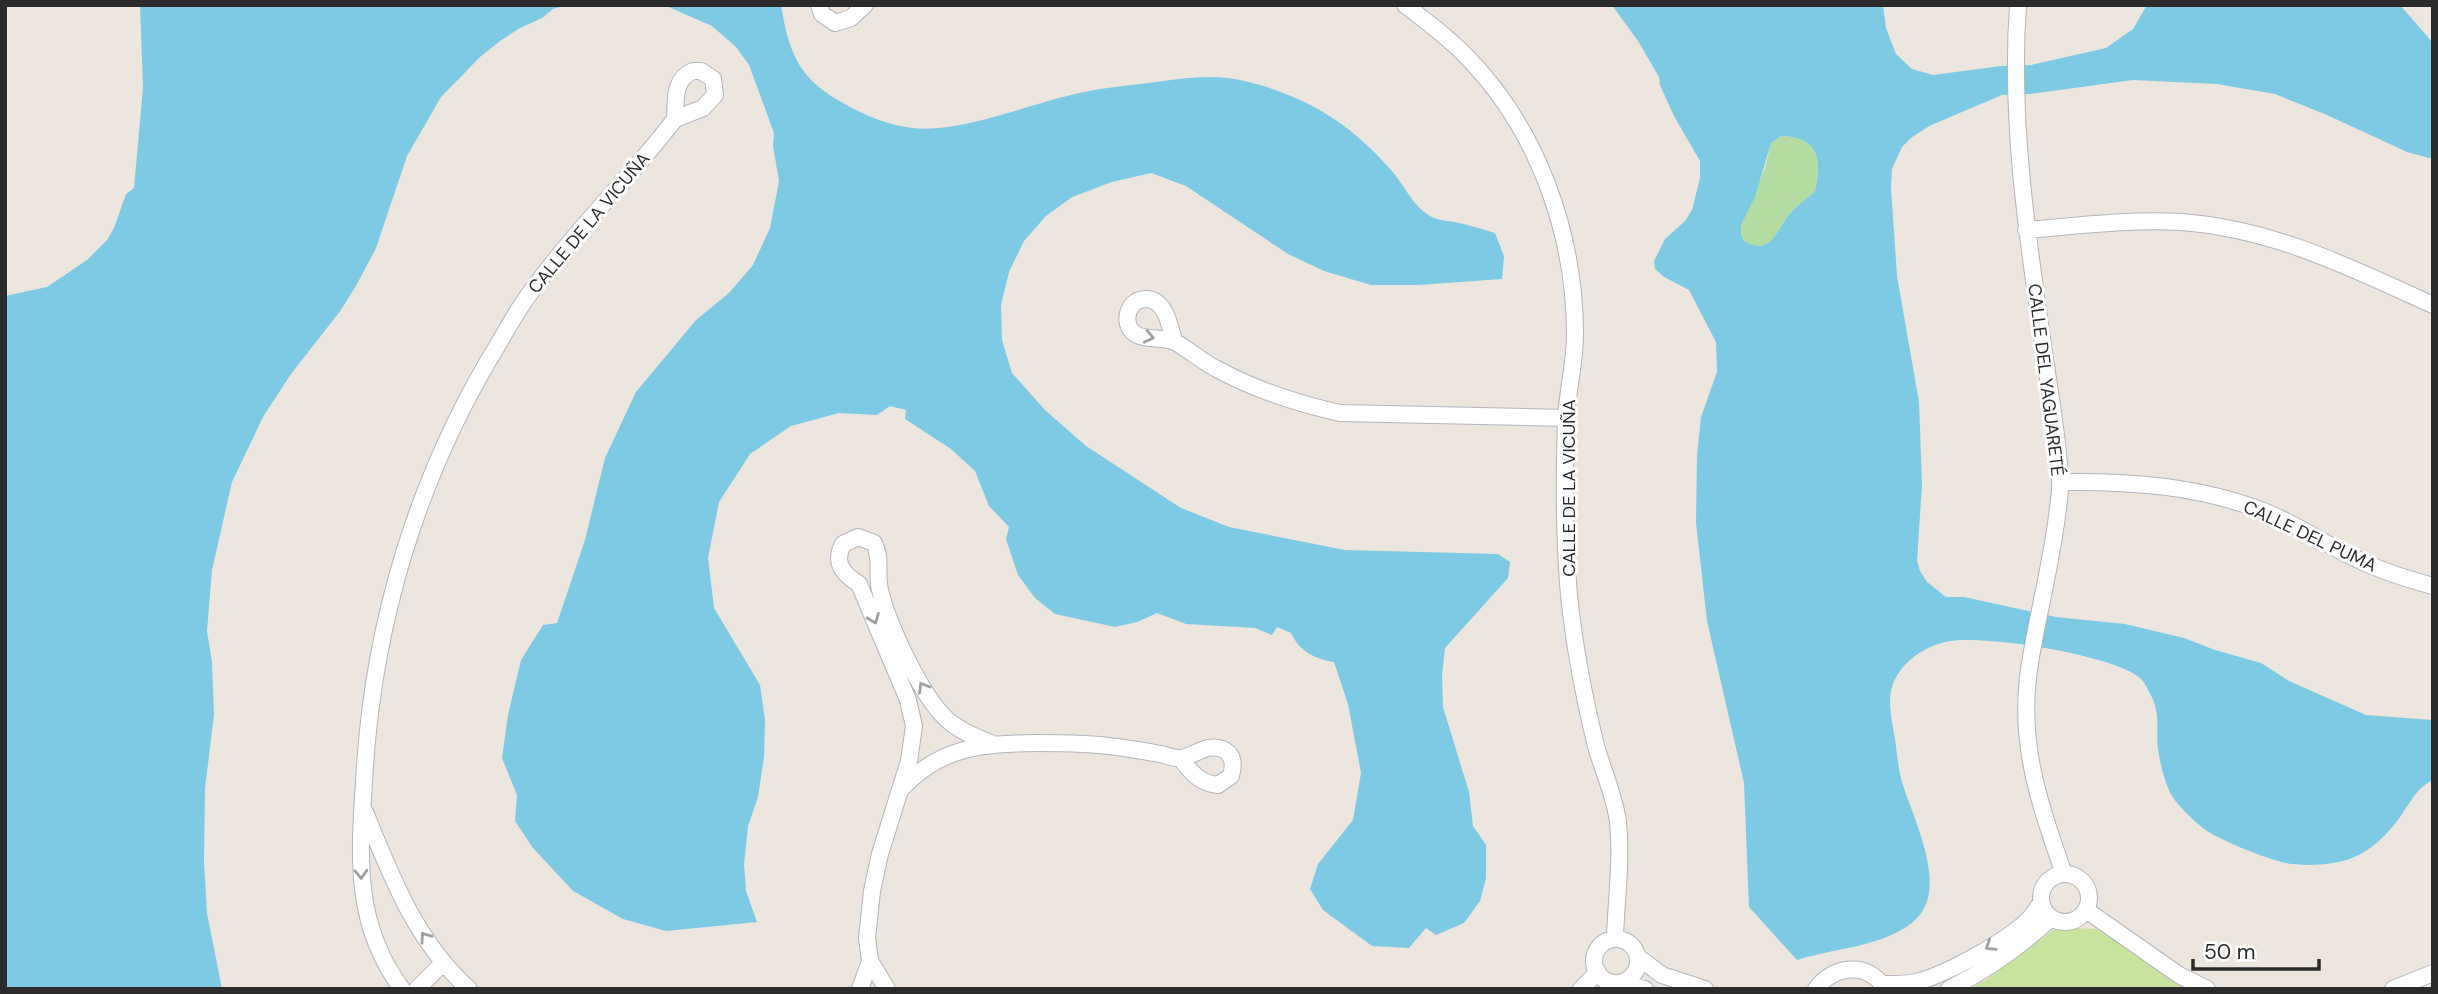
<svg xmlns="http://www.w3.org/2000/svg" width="2438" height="994" font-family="'DM Sans',sans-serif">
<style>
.green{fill:#b6dda1}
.pitch{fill:#c7e39d}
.water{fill:#7ccae3;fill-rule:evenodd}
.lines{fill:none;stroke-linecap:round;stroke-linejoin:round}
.minor-casing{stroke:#b2b5bd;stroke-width:18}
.minor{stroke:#fff;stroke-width:16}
.oneway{stroke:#a0a0a0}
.labels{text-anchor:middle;stroke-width:6;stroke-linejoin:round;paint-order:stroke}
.street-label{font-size:18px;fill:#2b2b2b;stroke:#fff}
</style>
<rect width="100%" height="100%" fill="#ece6df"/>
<path class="green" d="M1781,136C1819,137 1822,159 1815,191C1808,198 1800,203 1793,210C1777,226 1773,258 1744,241L1741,235V225L1765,168L1771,143Z"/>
<path class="pitch" d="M2057,927L2096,929L2176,980L2195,989H1969L1986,980Z"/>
<path class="water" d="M140,5H567L553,9L542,18L520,28L500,41L480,57L441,97L407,156L376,248L357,284L341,310L291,374L263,417L232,482L212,570L207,631L212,662L214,715L205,788L204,862L207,913L222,989H5V296L47,287L87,260L107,240L114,228L126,194L134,188L143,88Z
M664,5H781C789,54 799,79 843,103C864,115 888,125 912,128C960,133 1021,107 1067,96C1097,88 1126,86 1156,82C1184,78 1213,74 1240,80C1303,94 1350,122 1392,171C1405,186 1414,209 1434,218C1441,221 1451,221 1459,223C1472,226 1483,229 1495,233L1504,256L1502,279L1419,285H1371L1324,271L1288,254L1186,186L1151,173L1112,182L1072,197L1046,216L1024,241L1009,272L1001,305L1002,340L1012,373L1045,410L1086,446L1181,508L1229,527L1345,550L1498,554L1510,562L1508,578L1445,648L1442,675L1443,707L1469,792L1473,826L1486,845V878L1480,901L1464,923L1436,935L1426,928L1409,948L1372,946L1323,910L1310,889L1318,864L1353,820L1361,773L1348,704L1334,662C1315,659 1299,651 1291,633L1277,627L1272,635L1255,628L1186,624L1157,613L1137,622L1115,627L1055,614L1035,598L1018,575L1006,539L1009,527L989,506L975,471L951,449L905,419L906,410L890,406L877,415L839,413L791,426L750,454L719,502L708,558L714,608L760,685L765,720L764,757L758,797L748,826L744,864L746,891L757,922L666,931L623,919L573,891L533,848L515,821L517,795L502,758L508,715L521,660L543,625L557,623L585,540L605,458L636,392L696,320L729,293L753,265L770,228L779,181L773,146L774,133L749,65L736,47L712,26Z
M1612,5H1883L1886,28L1896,54L1912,69L1933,75L2001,66L2031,65L2106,48L2133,29L2147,5H2400L2433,43V159L2407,152L2327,115L2275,94L2217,84L2133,80L2031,94L2002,95L1929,126L1911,138L1902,147L1892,169L1891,188L1897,276L1919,402L1922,484L1917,561L1920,571L1927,582L1946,597H1964L2056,617L2125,624L2184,638L2215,650L2261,663L2289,681L2366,715L2433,720V780C2418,787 2413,798 2404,811C2392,830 2373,850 2352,858C2334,865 2312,866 2293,864C2275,863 2216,839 2203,828C2193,820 2179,807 2172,796C2166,786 2161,767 2159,755C2154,731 2163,715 2149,692C2147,688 2144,681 2140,678C2114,655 1979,633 1945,642C1917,649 1890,671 1890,701C1890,714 1893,727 1895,739C1897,753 1898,768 1902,782C1912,816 1948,885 1918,917C1891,946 1834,948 1797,960L1749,907L1744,783L1707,621L1696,523L1697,456L1701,417L1717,372L1716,342L1689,290L1664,277L1655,269L1654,261L1665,239L1685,221L1692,210L1700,178V161L1674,116L1660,85L1659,77L1638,41ZM1781,136C1819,137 1822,159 1815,191C1808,198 1800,203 1793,210C1777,226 1773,258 1744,241L1741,235V225L1755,197L1771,143Z"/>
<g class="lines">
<defs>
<path id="minor" d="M819,5L822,14L835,23L851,18L865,5
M1405,5C1426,21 1448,37 1466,56C1538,129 1575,234 1575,335C1575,364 1567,392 1566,420C1564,478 1564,537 1569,595C1574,645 1584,697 1596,746C1603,771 1615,797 1618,822C1622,861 1616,900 1615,939
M2018,5C2010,117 2026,227 2042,338C2048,384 2058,432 2060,480C2061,492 2058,505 2057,516C2051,564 2039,610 2031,657C2016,738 2038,799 2064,874
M693,71H701L713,79L715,95L703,108L675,119C676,101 673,79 693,71Z
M2026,230C2077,226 2129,219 2181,222C2274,229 2349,267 2433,305
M1174,341C1170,327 1166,300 1147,299C1141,299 1137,300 1133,304C1128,310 1126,316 1128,324C1134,344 1160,335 1175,342C1188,349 1201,361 1215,368C1255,390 1295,403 1340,413L1566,418
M2060,482C2131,481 2200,486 2266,512C2298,525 2326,545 2357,559C2381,571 2407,579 2433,586
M903,787C942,746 983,744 1036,743C1063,743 1090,743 1117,747C1131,749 1145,751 1160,754C1166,755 1174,759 1181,758C1195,756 1206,743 1222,749C1234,754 1234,765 1231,776L1218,785C1199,783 1191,772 1180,758
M365,812C391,876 416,942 469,989
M2041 898a24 24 0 1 1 48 0a24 24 0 1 1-48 0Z
M2086,910L2179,975L2207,989
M1594 961a22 22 0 1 1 44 0a22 22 0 1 1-44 0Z
M1638,957L1662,975L1705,989
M1617,983L1645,989
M1882,984C1895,984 1907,985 1920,981C1948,973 2007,941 2028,920C2033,915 2037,908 2041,903
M402,989C354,925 359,857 364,782C372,626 417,476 499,343C510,323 522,303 536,285C579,226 631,177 675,119
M417,989L443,963
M860,989L870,961
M887,989L870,961L867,938L872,891L880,854L909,761L914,726L908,700L859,584C843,574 833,563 843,544L858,537L874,543C882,559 876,573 880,590C888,624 923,701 950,722C962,732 978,738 993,744
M1581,989L1598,972
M1816,989C1833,965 1869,961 1885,989
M1949,989C1987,970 2020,947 2051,918
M2393,989L2433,973"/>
</defs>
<use href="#minor" class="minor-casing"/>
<use href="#minor" class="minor"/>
</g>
<defs><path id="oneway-chevron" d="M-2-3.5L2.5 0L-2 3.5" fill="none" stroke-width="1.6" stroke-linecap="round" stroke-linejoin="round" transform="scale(1.75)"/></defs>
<g class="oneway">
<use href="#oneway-chevron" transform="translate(1149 337) rotate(13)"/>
<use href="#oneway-chevron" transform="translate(874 619) rotate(68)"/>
<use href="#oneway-chevron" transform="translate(923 687) rotate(-120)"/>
<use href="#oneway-chevron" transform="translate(361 874) rotate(88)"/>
<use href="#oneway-chevron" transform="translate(425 937) rotate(-125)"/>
<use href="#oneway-chevron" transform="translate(1990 946) rotate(147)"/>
</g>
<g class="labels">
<g class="street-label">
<text transform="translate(589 223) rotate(-50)" y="6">CALLE DE LA VICUÑA</text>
<text transform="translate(2046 380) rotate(83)" y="6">CALLE DEL YAGUARETÉ</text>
<text transform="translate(1569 488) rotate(-90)" y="6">CALLE DE LA VICUÑA</text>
<text transform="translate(2310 536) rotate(25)" y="6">CALLE DEL PUMA</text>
</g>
</g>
<rect width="2438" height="994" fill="none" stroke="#2b2b2b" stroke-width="14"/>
<path d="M2193 959v10h126v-10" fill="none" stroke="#2b2b2b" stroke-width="3.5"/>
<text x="2204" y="959" font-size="21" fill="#2b2b2b" stroke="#ffffff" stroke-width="5" paint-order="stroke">50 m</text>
</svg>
